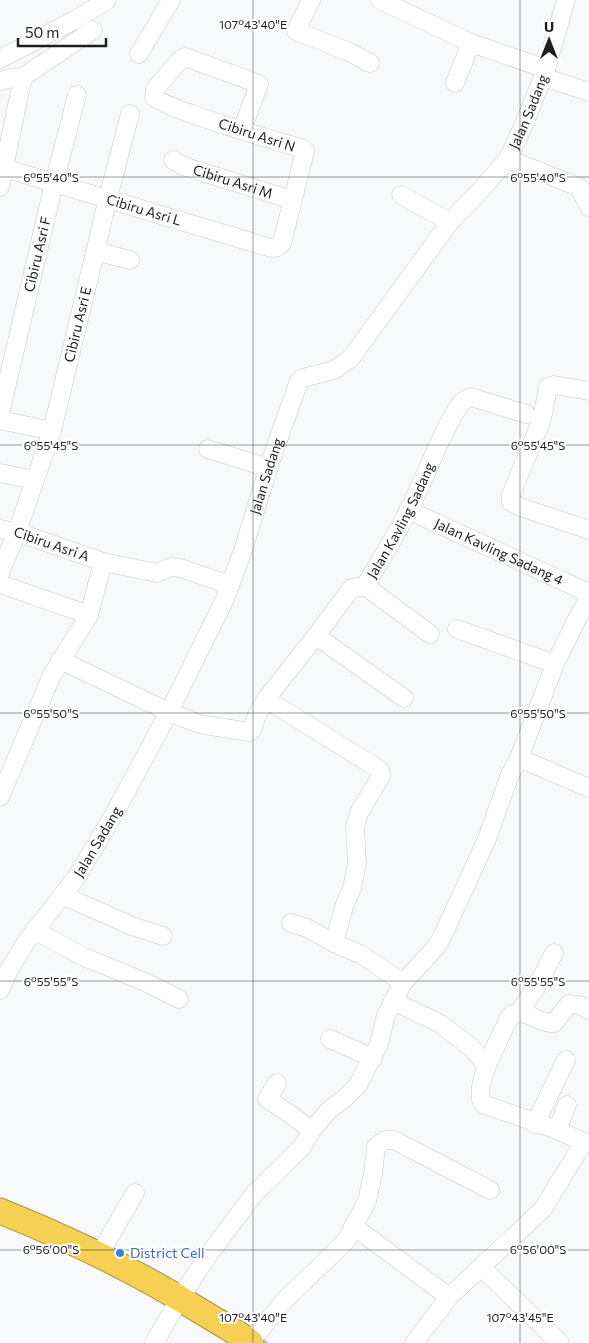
<svg xmlns="http://www.w3.org/2000/svg" width="589" height="1343" font-family="Commissioner,sans-serif">
<style>
.lines{fill:none;stroke-linecap:round;stroke-linejoin:round}
.stream{stroke:#9bd0f8;stroke-width:4}
.minor-casing{stroke:#c6c7c8;stroke-width:19}
.highway-casing{stroke:#a99240;stroke-width:27}
.minor{stroke:#fff;stroke-width:18}
.highway{stroke:#f5d053;stroke-width:25}
.ticks{fill:none;stroke:#1d1e1e;stroke-width:1;stroke-opacity:0.45}
.shop-dot{fill:#3f7fe0;stroke:#fff;stroke-width:2}
.labels{text-anchor:middle;stroke-width:4;stroke-linejoin:round;paint-order:stroke}
.street-label{font-size:14px;fill:#1d1e1e;stroke:#fff}
.shop-label{font-size:14px;fill:#366cbe;stroke:#fff;text-anchor:start}
.ticks-label{font-size:12px;text-anchor:middle;fill:#1d1e1e;stroke:#fff;stroke-width:4;stroke-linejoin:round;paint-order:stroke}
</style>
<rect width="100%" height="100%" fill="#f8f9fa"/>
<g class="lines">
<path class="stream" d="M265,1342L266,1343"/>
<defs>
<g id="minor">
<path d="M311,0L296,31L347,51L370,63"/>
<path d="M380,0L471,43L546,69"/>
<path d="M139,54L171,0"/>
<path d="M0,59L75,20L107,0"/>
<path d="M543,77L589,92"/>
<path d="M0,81L11,78L23,77L93,30"/>
<path d="M455,83L471,43"/>
<path d="M508,159L579,187L589,207"/>
<path id="s1" d="M173,160L183,166L292,200"/>
<path id="s2" d="M4,168L271,248L278,247L282,243L305,151L301,148C279,142 163,108 154,97L155,89L181,59L185,57L259,84L242,130"/>
<path d="M0,187L23,77"/>
<path d="M401,195L450,222"/>
<path d="M95,251L130,260"/>
<path d="M589,391L554,385L548,387L542,419L511,495V502L520,507L589,530"/>
<path id="s3" d="M0,414L54,183L77,95"/>
<path d="M0,420L52,431"/>
<path d="M208,449L269,468"/>
<path d="M0,473L34,480"/>
<path id="s4" d="M408,510L589,593"/>
<path id="s5" d="M0,529L17,532L103,562L157,573L171,567L180,568L230,585"/>
<path id="s6" d="M0,573L17,532L52,431L108,198L130,114"/>
<path d="M0,584L89,615L52,675L0,797"/>
<path d="M365,586L430,634"/>
<path d="M89,615L103,562"/>
<path d="M457,629L555,664"/>
<path d="M316,636L404,698"/>
<path id="s7" d="M60,660L169,712L199,724L249,732L252,730L257,715L266,699L316,636L347,594L352,588L365,586C382,558 400,529 414,499C429,469 440,435 459,406C462,401 465,399 471,397L526,414"/>
<path d="M266,699L380,770L381,776L360,811L355,826L357,863L352,888L344,907L334,943"/>
<path d="M519,758L589,788"/>
<path d="M62,895L132,926L163,936"/>
<path d="M291,923L307,928L334,943L362,955L403,983"/>
<path d="M34,930L84,957L145,982L179,999"/>
<path id="s8" d="M0,990L9,970L26,942L76,878L113,816L169,712L225,599L243,550L271,460L299,381L303,378L334,370L351,358L450,222L479,192L508,159L525,122L546,69L566,0"/>
<path d="M393,1001L439,1023L472,1048L487,1066"/>
<path d="M519,1012L536,988L554,953"/>
<path d="M330,1039L373,1058"/>
<path d="M277,1083L267,1099C283,1108 297,1120 312,1130"/>
<path d="M535,1124L566,1060"/>
<path d="M557,1130L567,1105"/>
<path d="M586,1143L557,1130L483,1104C471,1088 502,1034 510,1016C520,1006 538,1022 550,1023H554L569,1004L579,1005L589,1010"/>
<path d="M353,1226L449,1297"/>
<path d="M99,1255L135,1193"/>
<path d="M482,1268L560,1343"/>
<path d="M250,1342L286,1299L346,1241L367,1201L373,1174L376,1147L385,1140H394L490,1190"/>
<path d="M154,1343L180,1298L209,1254L255,1193L302,1147L312,1130L329,1110L344,1099L358,1085L379,1044L386,1015L403,983L436,947L443,935L487,839L509,777L519,758L555,664L578,617L589,599"/>
<path d="M414,1343L449,1297L543,1209L582,1145L589,1143"/>
</g>
<path id="highway" d="M0,1211C70,1239 138,1272 202,1312C218,1322 236,1331 251,1343"/>
</defs>
<use href="#minor" class="minor-casing"/>
<use href="#highway" class="highway-casing"/>
<use href="#minor" class="minor"/>
<use href="#highway" class="highway"/>
</g>
<path class="ticks" d="M253,0V1343M520,0V1343M0,177H589M0,445H589M0,713H589M0,981H589M0,1250H589"/>
<circle class="shop-dot" cx="120" cy="1253" r="5"/>
<g class="labels">
<g class="street-label">
<text dy="5" stroke="none"><textPath href="#s8" startOffset="1046">Jalan Sadang</textPath></text>
<text transform="translate(257 135) rotate(18)" y="5">Cibiru Asri N</text>
<text dy="5" stroke="none"><textPath href="#s1" startOffset="64">Cibiru Asri M</textPath></text>
<text dy="5" stroke="none"><textPath href="#s2" startOffset="146">Cibiru Asri L</textPath></text>
<text dy="5" stroke="none"><textPath href="#s3" startOffset="164">Cibiru Asri F</textPath></text>
<text dy="5" stroke="none"><textPath href="#s6" startOffset="261">Cibiru Asri E</textPath></text>
<text dy="5" stroke="none"><textPath href="#s8" startOffset="582">Jalan Sadang</textPath></text>
<text dy="5" stroke="none"><textPath href="#s7" startOffset="470">Jalan Kavling Sadang</textPath></text>
<text dy="5" stroke="none"><textPath href="#s5" startOffset="54">Cibiru Asri A</textPath></text>
<text dy="5" stroke="none"><textPath href="#s4" startOffset="100">Jalan Kavling Sadang 4</textPath></text>
<text dy="5" stroke="none"><textPath href="#s8" startOffset="178">Jalan Sadang</textPath></text>
</g>
<g class="shop-label">
<text x="130" y="1258">District Cell</text>
</g>
</g>
<g class="ticks-label">
<text x="253" y="29">107°43'40"E</text>
<text x="51" y="182">6°55'40"S</text>
<text x="538" y="182">6°55'40"S</text>
<text x="51" y="450">6°55'45"S</text>
<text x="538" y="450">6°55'45"S</text>
<text x="51" y="718">6°55'50"S</text>
<text x="538" y="718">6°55'50"S</text>
<text x="51" y="986">6°55'55"S</text>
<text x="538" y="986">6°55'55"S</text>
<text x="51" y="1254">6°56'00"S</text>
<text x="538" y="1254">6°56'00"S</text>
<text x="253" y="1322">107°43'40"E</text>
<text x="520" y="1322">107°43'45"E</text>
</g>
<g transform="translate(549 40)" stroke="#ffffff" stroke-width="4" paint-order="stroke">
<path d="M0-4L9 19L0 12L-9 19Z" fill="#1d1e1e"/>
<text y="-8" font-size="14" font-weight="bold" text-anchor="middle" fill="#1d1e1e">U</text>
</g>
<path d="M18 38v8h88v-8" fill="none" stroke="#1d1e1e" stroke-width="2.5"/>
<text x="25" y="38" font-size="15" fill="#1d1e1e" stroke="#ffffff" stroke-width="4" paint-order="stroke">50 m</text>
</svg>
